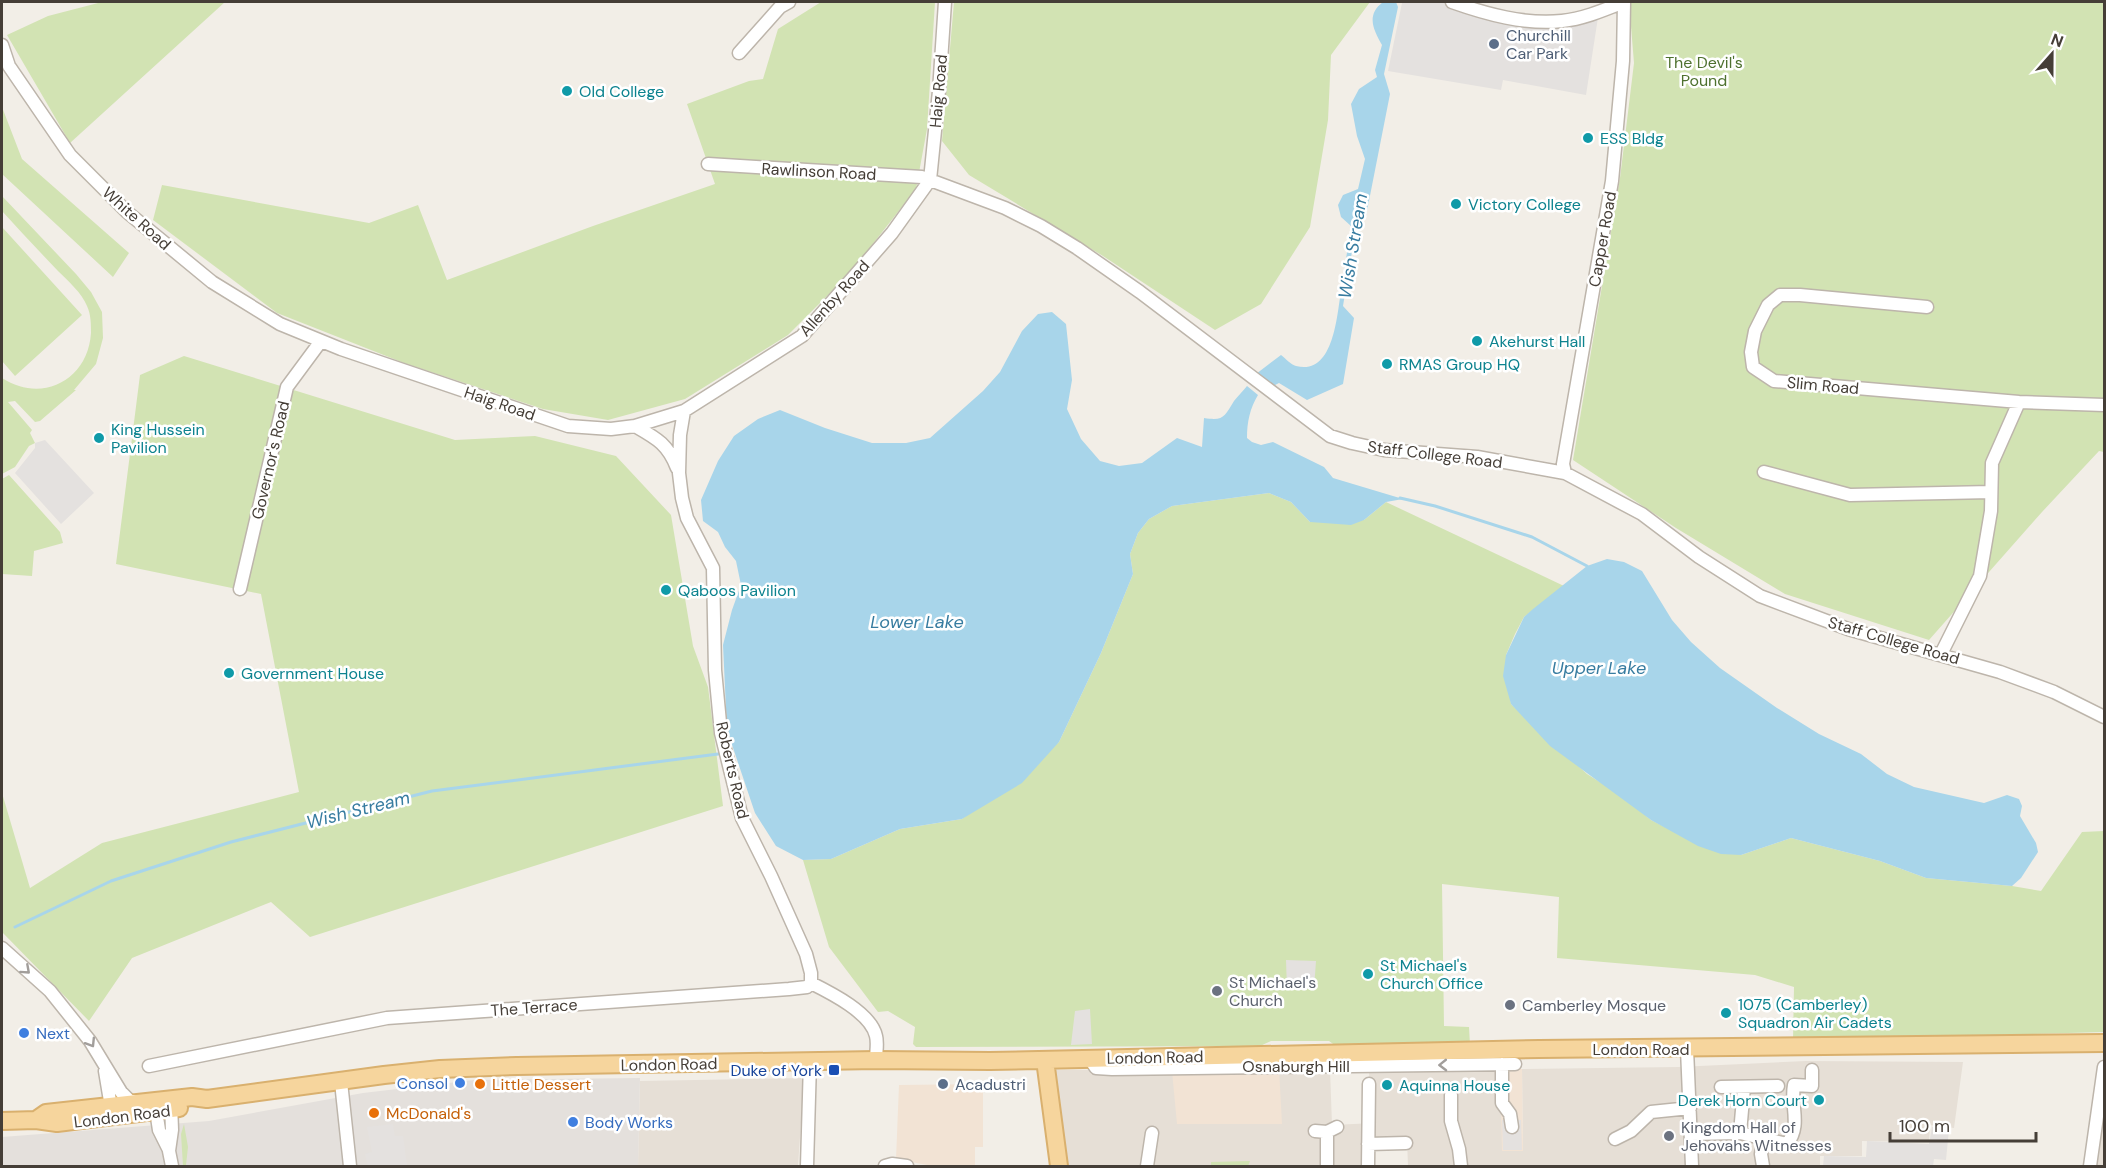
<svg xmlns="http://www.w3.org/2000/svg" width="2106" height="1168" font-family="'DM Sans',sans-serif">
<style>
.residential{fill:#e6dfd6}
.commercial{fill:#f2e3d4}
.industrial{fill:#e4e0dc}
.green{fill:#d2e3b3}
.parking{fill:#e4e1df}
.water{fill:#a8d5ea}
.lines{fill:none;stroke-linecap:round;stroke-linejoin:round}
.stream{stroke:#a8d5ea;stroke-width:3}
.minor-casing{stroke:#bdb5ab;stroke-width:15}
.major-casing{stroke:#d9b06e;stroke-width:20}
.minor{stroke:#fff;stroke-width:12}
.major{stroke:#f6d59d;stroke-width:16}
.oneway{stroke:#a29e9b}
.service-dot{fill:#5c6f8a;stroke:#fff;stroke-width:2}
.culture-dot{fill:#0f9aa8;stroke:#fff;stroke-width:2}
.worship-dot{fill:#6b7280;stroke:#fff;stroke-width:2}
.shop-dot{fill:#3f7fe0;stroke:#fff;stroke-width:2}
.transit-dot{fill:#1a4fb4;stroke:#fff;stroke-width:2}
.food-dot{fill:#e8710a;stroke:#fff;stroke-width:2}
.labels{text-anchor:middle;stroke-width:5;stroke-linejoin:round;paint-order:stroke}
.service-label{font-size:16px;fill:#4e5e75;stroke:#fff;text-anchor:start}
.park-label{font-size:16px;fill:#4e712f;stroke:#fff}
.culture-label{font-size:16px;fill:#0d838f;stroke:#fff;text-anchor:start}
.street-label{font-size:16px;fill:#453e37;stroke:#fff}
.worship-label{font-size:16px;fill:#5b616d;stroke:#fff;text-anchor:start}
.shop-label{font-size:16px;fill:#366cbe;stroke:#fff;text-anchor:start}
.transit-label{font-size:16px;fill:#164399;stroke:#fff;text-anchor:end}
.food-label{font-size:16px;fill:#c56008;stroke:#fff;text-anchor:start}
.water-label{font-size:18px;font-style:italic;fill:#377ca0;stroke:#fff}
</style>
<rect width="100%" height="100%" fill="#f2eee7"/>
<path class="residential" d="M2104,1060V1166H2086Z
M1806,1061L1963,1062L1954,1128L1930,1125L1929,1142L1862,1141V1156H1820V1166H1408L1407,1140L1373,1145L1374,1166H1062L1054,1070L1330,1069L1332,1125L1375,1123L1374,1106H1370L1369,1071L1500,1070L1503,1151H1523L1522,1069L1678,1067Z
M804,1078L798,1166H638L640,1081Z"/>
<path class="commercial" d="M1279,1068L1282,1124H1177L1172,1071Z
M1522,1069L1523,1151H1502L1500,1070Z
M983,1084V1147H975V1166H932L896,1159L899,1085Z"/>
<path class="industrial" d="M640,1078L638,1166H2V1137L209,1121L363,1093L474,1080Z"/>
<path class="green" d="M102,2H225L70,143L7,35L48,16Z
M821,2H935L927,129L916,189L850,273L788,335L685,399L608,420L543,409L404,363L277,313L153,220L162,185L369,223L418,205L447,280L593,226L715,184L687,104L749,81L763,79L778,29Z
M954,2H1370L1331,55L1328,120L1310,227L1261,304L1215,330L1103,256L969,175L942,141Z
M1629,2H2104V452L2099,451L2042,512L1929,640L1785,594L1676,528L1573,460L1620,178L1634,63Z
M2,107L22,159L129,253L113,277L2,174Z
M2,196L76,274L91,292L102,312L103,338L96,364L74,390H76L40,421L35,422L15,401L8,402L32,430L30,433L35,443L29,446L15,467L2,474V378C42,404 88,380 91,333C91,325 91,314 87,306C82,293 68,281 58,271C39,251 20,231 2,211Z
M2,227L82,315L15,376L2,361Z
M184,356L455,440L535,436L616,456L671,515L693,646L708,687L723,806L310,937L271,902L132,958L89,1021L2,932V793L30,888L102,843L299,792L261,594L116,564L140,375Z
M9,475L60,532L63,543L34,551L32,576L2,574V479Z
M1269,493L1291,502L1310,522L1364,520L1386,502L1564,586L1524,617L1515,634L1506,655L1511,704L1587,774L1619,794L1651,820L1673,831L1741,855L1791,838L1880,861L1926,878L2012,886L2041,891L2082,832L2104,831V1032L1793,1041L1794,987L1755,975L1557,958L1559,897L1442,884L1444,1026L1469,1027L1470,1045L1336,1046L1329,1041H1271L1260,1046L916,1047L913,1044L915,1027L888,1011L878,1012L829,947L803,860L831,859L900,829L962,819L1059,742L1101,653L1133,574L1130,554L1138,533L1149,519L1172,506Z
M184,1124L188,1147L186,1165L183,1166L181,1134Z
M1250,1161L1248,1166H1211V1162Z"/>
<path class="parking" d="M1401,2H1452L1521,19L1599,11L1586,95L1503,80L1501,90L1388,71L1402,3Z
M45,440L94,493L61,524L15,473L35,448V443Z
M1286,960L1316,961L1314,989H1287Z
M1090,1009L1092,1044L1071,1045L1075,1011Z
M1502,1120H1521L1522,1150H1503Z
M393,1124L395,1136H403L407,1165L368,1166L365,1154L372,1152L367,1127Z
M1932,1127L1949,1129L1946,1160L1934,1159L1933,1166H1823L1824,1156L1866,1157L1867,1141L1929,1144Z"/>
<path class="water" d="M1383,2H1396L1398,7L1384,74L1390,94L1366,216L1356,227L1343,306L1354,318L1343,384L1307,400L1279,383L1273,386L1256,374L1281,355C1285,358 1291,365 1296,366C1334,376 1337,315 1341,291C1344,270 1348,248 1351,226L1341,217L1338,205L1343,195L1358,189L1365,159L1357,136L1351,104L1359,89L1377,77L1375,70L1382,45C1373,29 1366,15 1383,2Z
M1052,312L1066,324L1072,380L1067,409L1081,439L1100,461L1119,466L1142,463L1177,438L1202,447L1204,418C1224,421 1224,417 1234,401C1238,396 1243,391 1247,386L1258,395C1250,408 1247,422 1247,438L1252,442L1261,445L1273,442L1324,467L1333,478L1403,499L1386,502L1364,520L1351,525L1310,522L1291,502L1269,493L1172,506L1149,519L1138,533L1130,554L1133,574L1101,653L1059,742L1022,783L962,819L900,829L831,859L803,860L776,846L755,813L727,730L723,645L732,610L741,585L736,561L725,547L718,532L703,521L701,500L718,461L734,436L758,419L780,410L825,428L872,443H906L930,438L983,391L1000,372L1022,331L1038,314Z
M1607,559L1624,562L1642,571L1672,620L1691,642L1720,668L1777,708L1819,734L1861,754L1887,774L1914,787L1984,803L2007,795L2019,799L2022,806L2020,816L2036,843L2038,852L2021,878L2012,886L1926,878L1880,861L1791,838L1741,855L1721,854L1698,846L1651,820L1550,746L1511,704L1503,676L1506,655L1524,617L1533,609L1587,566Z"/>
<g class="lines">
<path class="stream" d="M1400,498L1435,506L1532,537L1587,566
M15,927L111,881L231,842L432,791L718,754"/>
<defs>
<path id="minor" d="M1452,2C1486,14 1525,25 1562,21C1583,19 1604,10 1624,2
M2,45L9,66L70,155L127,212L212,282L280,324L341,349L568,426L611,429L635,426L684,411L802,336L892,233L930,180
M739,53L780,7L789,2
M708,164L922,177L1005,208L1041,226L1077,248L1140,292L1330,436L1352,443L1384,450L1477,457L1565,473L1642,514L1699,557L1760,596L1848,629L2000,672L2054,692L2104,717
M930,180L939,91L945,2
M1927,307L1800,295H1780L1768,305L1755,331L1751,352L1753,367L1774,381L2019,402L2104,405
M684,411L680,435L679,473L682,498L687,518L713,568L715,670L721,733L742,818L771,876L806,954L811,973V983
M635,426C656,438 668,444 677,468
M1764,472L1850,495L1991,492
M1565,473L1563,464L1612,181L1623,61L1624,2
M240,589L287,387L321,341
M1941,654L1980,576L1991,511L1992,463L2019,402
M2,948L50,991L90,1041L121,1092L129,1100L138,1102
M811,983C831,993 871,1013 876,1036C878,1043 876,1052 876,1060
M1687,1049L1692,1166
M1089,1058L1096,1068L1112,1069L1515,1064
M1502,1064V1103L1510,1114L1512,1127
M149,1066L387,1018L789,989L807,987L811,983
M105,1071L112,1113
M341,1082L350,1166
M1721,1087L1778,1086
M1451,1095V1121L1459,1149L1461,1166
M171,1103L172,1130L169,1151L172,1166
M155,1104L159,1130L169,1150
M1315,1131L1327,1132L1337,1127
M1327,1132V1166
M1740,1133L1744,1087
M1691,1134L1740,1133L1787,1144C1802,1125 1790,1106 1794,1085L1812,1086V1070
M1615,1139L1631,1131L1651,1112L1690,1108
M1368,1144L1406,1143
M807,1166L810,1062
M885,1166L892,1164L907,1166
M1147,1166L1152,1133
M1368,1166L1369,1084
M1763,1166L1761,1154L1764,1138
M2090,1166L2104,1067"/>
<path id="major" d="M1045,1060L1059,1166
M36,1120L46,1113L192,1097L207,1099L384,1075L440,1069L517,1066L876,1060L990,1061L1539,1049L2104,1043
M2,1121L36,1120L57,1123L179,1108"/>
</defs>
<use href="#minor" class="minor-casing"/>
<use href="#major" class="major-casing"/>
<use href="#minor" class="minor"/>
<use href="#major" class="major"/>
</g>
<defs><path id="oneway-chevron" d="M-2-3.5L2.5 0L-2 3.5" fill="none" stroke-width="1.6" stroke-linecap="round" stroke-linejoin="round" transform="scale(1.5)"/></defs>
<g class="oneway">
<use href="#oneway-chevron" transform="translate(26 970) rotate(42)"/>
<use href="#oneway-chevron" transform="translate(91 1043) rotate(58)"/>
<use href="#oneway-chevron" transform="translate(1443 1065) rotate(179)"/>
</g>
<g class="service-dot">
<circle cx="1494" cy="44" r="6"/>
<circle cx="943" cy="1084" r="6"/>
</g>
<g class="culture-dot">
<circle cx="567" cy="91" r="6"/>
<circle cx="1588" cy="138" r="6"/>
<circle cx="1456" cy="204" r="6"/>
<circle cx="1477" cy="341" r="6"/>
<circle cx="1387" cy="364" r="6"/>
<circle cx="99" cy="438" r="6"/>
<circle cx="666" cy="590" r="6"/>
<circle cx="229" cy="673" r="6"/>
<circle cx="1368" cy="974" r="6"/>
<circle cx="1726" cy="1013" r="6"/>
<circle cx="1387" cy="1085" r="6"/>
<circle cx="1819" cy="1100" r="6"/>
</g>
<g class="worship-dot">
<circle cx="1217" cy="991" r="6"/>
<circle cx="1510" cy="1005" r="6"/>
<circle cx="1669" cy="1136" r="6"/>
</g>
<g class="shop-dot">
<circle cx="24" cy="1033" r="6"/>
<circle cx="460" cy="1083" r="6"/>
<circle cx="573" cy="1122" r="6"/>
</g>
<rect class="transit-dot" x="828" y="1064" width="12" height="12" rx="3"/>
<g class="food-dot">
<circle cx="480" cy="1084" r="6"/>
<circle cx="374" cy="1113" r="6"/>
</g>
<g class="labels">
<g class="service-label">
<text x="1506" y="41">Churchill<tspan x="1506" dy="18">Car Park</tspan></text>
<text x="955" y="1090">Acadustri</text>
</g>
<g class="park-label">
<text x="1704" y="68">The Devil's<tspan x="1704" dy="18">Pound</tspan></text>
</g>
<g class="culture-label">
<text x="579" y="97">Old College</text>
<text x="1600" y="144">ESS Bldg</text>
<text x="1468" y="210">Victory College</text>
<text x="1489" y="347">Akehurst Hall</text>
<text x="1399" y="370">RMAS Group HQ</text>
<text x="111" y="435">King Hussein<tspan x="111" dy="18">Pavilion</tspan></text>
<text x="678" y="596">Qaboos Pavilion</text>
<text x="241" y="679">Government House</text>
<text x="1380" y="971">St Michael's<tspan x="1380" dy="18">Church Office</tspan></text>
<text x="1738" y="1010">1075 (Camberley)<tspan x="1738" dy="18">Squadron Air Cadets</tspan></text>
<text x="1399" y="1091">Aquinna House</text>
<text x="1807" y="1106" text-anchor="end">Derek Horn Court</text>
</g>
<g class="street-label">
<text transform="translate(938 91) rotate(-85)" y="6">Haig Road</text>
<text transform="translate(819 171) rotate(3)" y="6">Rawlinson Road</text>
<text transform="translate(137 218) rotate(42)" y="6">White Road</text>
<text transform="translate(1602 239) rotate(-80)" y="6">Capper Road</text>
<text transform="translate(834 298) rotate(-48)" y="6">Allenby Road</text>
<text transform="translate(1823 385) rotate(5)" y="6">Slim Road</text>
<text transform="translate(500 403) rotate(19)" y="6">Haig Road</text>
<text transform="translate(1435 454) rotate(7)" y="6">Staff College Road</text>
<text transform="translate(270 460) rotate(-77)" y="6">Governor's Road</text>
<text transform="translate(1894 640) rotate(16)" y="6">Staff College Road</text>
<text transform="translate(733 770) rotate(77)" y="6">Roberts Road</text>
<text transform="translate(534 1007) rotate(-4)" y="6">The Terrace</text>
<text x="1641" y="1055">London Road</text>
<text transform="translate(1155 1057) rotate(-1)" y="6">London Road</text>
<text transform="translate(669 1064) rotate(-1)" y="6">London Road</text>
<text x="1296" y="1072">Osnaburgh Hill</text>
<text transform="translate(122 1116) rotate(-7)" y="6">London Road</text>
</g>
<g class="worship-label">
<text x="1229" y="988">St Michael's<tspan x="1229" dy="18">Church</tspan></text>
<text x="1522" y="1011">Camberley Mosque</text>
<text x="1681" y="1133">Kingdom Hall of<tspan x="1681" dy="18">Jehovahs Witnesses</tspan></text>
</g>
<g class="shop-label">
<text x="36" y="1039">Next</text>
<text x="448" y="1089" text-anchor="end">Consol</text>
<text x="585" y="1128">Body Works</text>
</g>
<g class="transit-label">
<text x="822" y="1076">Duke of York</text>
</g>
<g class="food-label">
<text x="492" y="1090">Little Dessert</text>
<text x="386" y="1119">McDonald's</text>
</g>
<g class="water-label">
<text transform="translate(1353 246) rotate(-81)" y="6">Wish Stream</text>
<text x="917" y="628">Lower Lake</text>
<text x="1599" y="674">Upper Lake</text>
<text transform="translate(358 810) rotate(-14)" y="6">Wish Stream</text>
</g>
</g>
<rect width="2106" height="1168" fill="none" stroke="#453e37" stroke-width="6"/>
<g transform="translate(2052 54) rotate(21)" stroke="#ffffff" stroke-width="4.5" paint-order="stroke">
<path d="M0-4.5L10 22L0 15L-10 22Z" fill="#453e37"/>
<text y="-9" font-size="16" font-weight="bold" text-anchor="middle" fill="#453e37">N</text>
</g>
<path d="M1890 1132v9h146v-9" fill="none" stroke="#453e37" stroke-width="3"/>
<text x="1899" y="1132" font-size="18" fill="#453e37" stroke="#ffffff" stroke-width="4.5" paint-order="stroke">100 m</text>
</svg>
